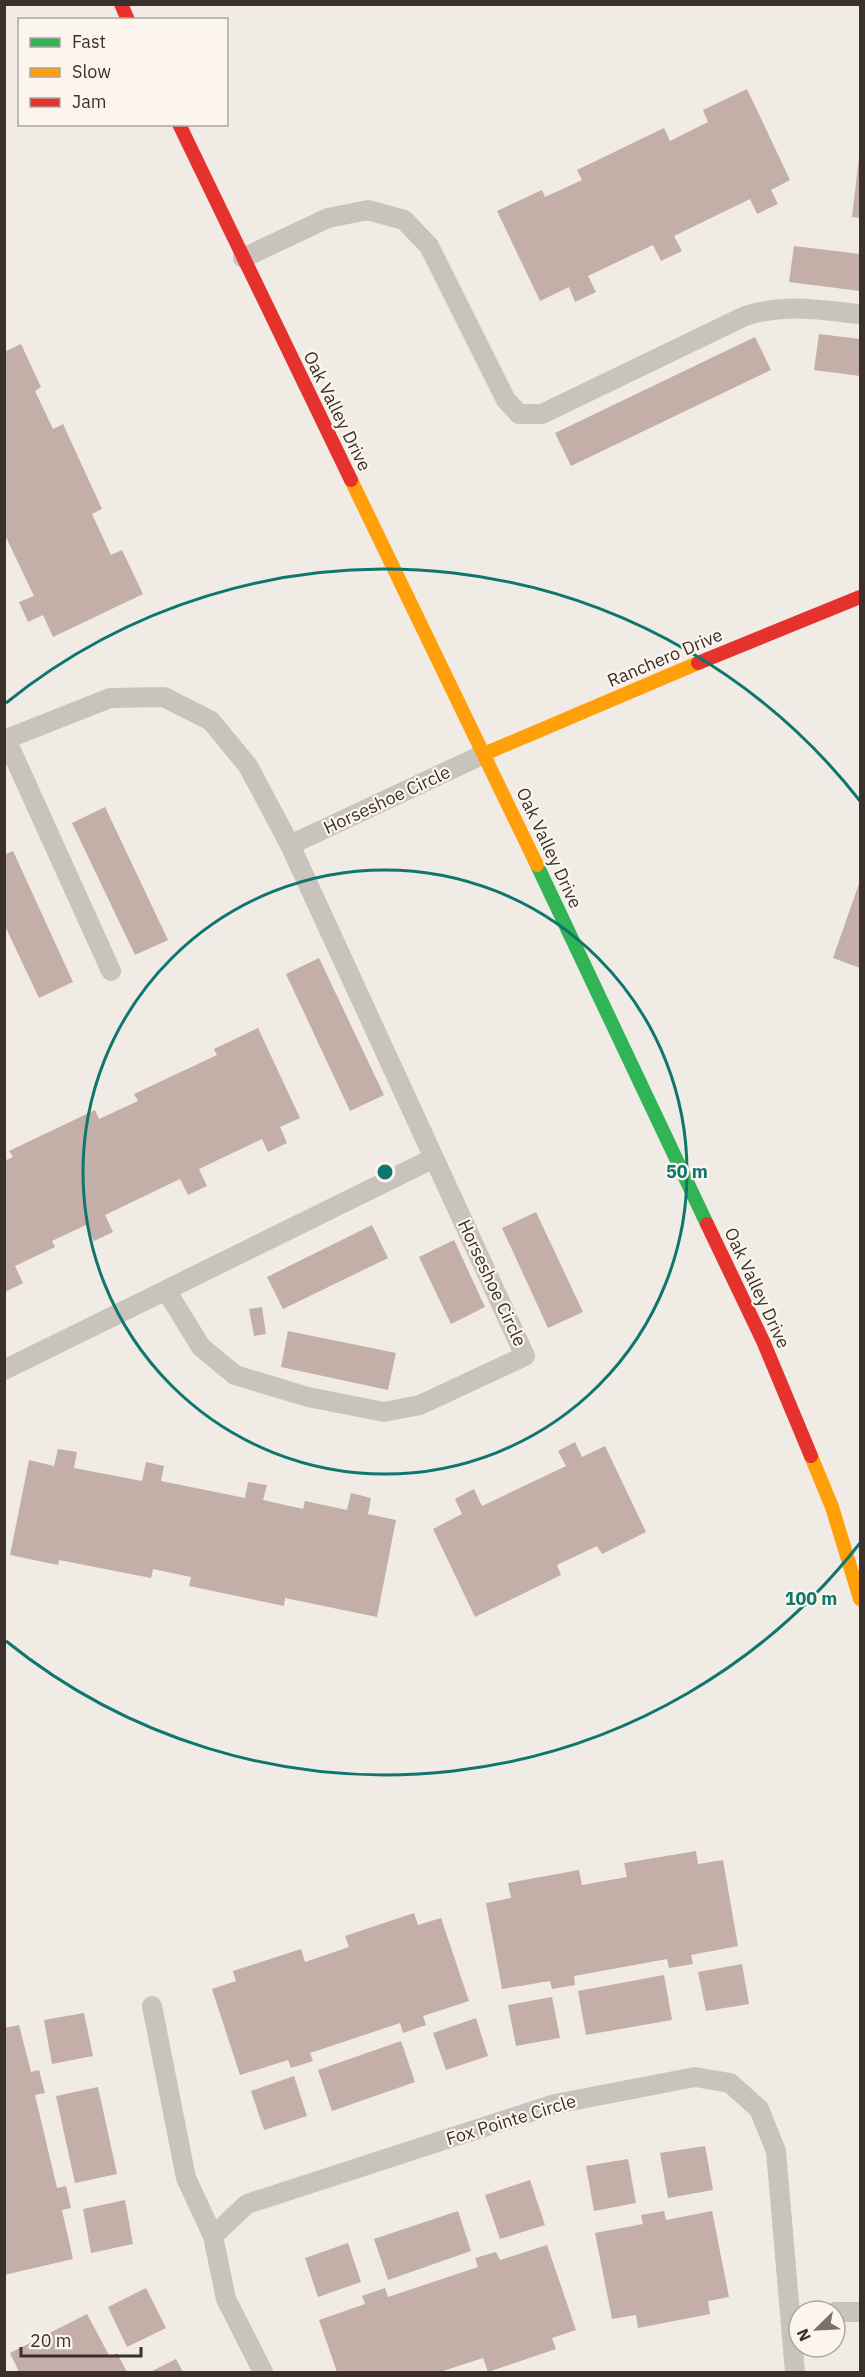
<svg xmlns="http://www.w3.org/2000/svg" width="865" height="2377" font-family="'IBM Plex Sans',sans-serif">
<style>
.building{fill:#c3afa7}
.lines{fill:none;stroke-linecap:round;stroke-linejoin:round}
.lane{stroke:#c9c3be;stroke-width:20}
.fast{stroke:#30b455;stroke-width:14}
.slow{stroke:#ff9f0a;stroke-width:14}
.jam{stroke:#e5322d;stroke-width:14}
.ring{fill:none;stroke:#0f766e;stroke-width:3}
.labels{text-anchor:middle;stroke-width:4.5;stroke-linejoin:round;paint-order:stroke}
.street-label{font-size:18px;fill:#3b302b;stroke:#fbf5ee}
.centre{fill:#0f766e;stroke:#fbf5ee;stroke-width:3}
.ring-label{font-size:18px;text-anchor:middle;font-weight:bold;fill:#0f766e;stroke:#fbf5ee;stroke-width:4.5;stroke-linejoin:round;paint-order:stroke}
</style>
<rect width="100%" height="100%" fill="#f0ebe5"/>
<path class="building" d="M747,89L790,180L771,190L778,204L757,214L750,199L674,236L682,251L661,261L653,245L588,276L596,292L575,302L569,287L540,301L497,211L542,190L545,197L582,180L577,170L664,128L670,141L708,122L703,110Z
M859,158H860V218L852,217Z
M794,246L860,254V291L789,282Z
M819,334L860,339V376L814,370Z
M755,337L771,370L571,466L555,433Z
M21,344L41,387L35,391L53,429L63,424L102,509L92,514L111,555L122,550L143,594L53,637L43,615L28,622L19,602L34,596L4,533V352Z
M105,807L168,940L135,955L72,823Z
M13,851L73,982L39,998L4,924V855Z
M860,881V968L833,958Z
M319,958L384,1095L350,1111L286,974Z
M258,1028L300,1118L280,1127L287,1143L268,1152L262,1139L199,1169L207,1186L188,1195L180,1179L105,1215L113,1232L94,1241L86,1225L52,1241L55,1247L15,1266L23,1283L5,1292L4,1161L13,1157L9,1151L95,1110L99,1119L138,1101L134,1094L217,1055L214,1049Z
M536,1212L583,1312L548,1328L502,1228Z
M372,1225L388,1258L283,1309L267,1277Z
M454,1240L485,1307L451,1324L419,1257Z
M262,1307L266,1334L254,1336L249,1309Z
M288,1331L396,1353L388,1390L281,1367Z
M575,1442L582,1457L605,1446L646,1532L602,1554L597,1546L557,1565L561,1575L475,1617L433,1529L462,1514L455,1499L474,1489L482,1506L566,1466L558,1451Z
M58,1449L77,1452L74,1468L142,1481L146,1462L164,1466L161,1481L245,1498L248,1482L267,1485L263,1500L303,1509L305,1501L347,1510L351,1493L371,1498L368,1514L396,1520L377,1617L285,1598L284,1606L189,1586L191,1577L153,1569L151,1578L59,1560L58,1565L10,1555L29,1460L54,1466Z
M696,1851L698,1864L723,1860L738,1946L691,1955L693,1964L669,1968L667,1959L574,1976L575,1985L552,1989L550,1981L502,1989L486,1903L511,1898L508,1883L579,1870L582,1885L627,1877L624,1863Z
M414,1913L418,1925L441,1918L469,2001L423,2016L426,2025L403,2033L400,2023L310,2053L313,2061L291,2068L288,2060L240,2075L212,1989L236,1981L233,1971L301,1949L305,1962L349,1947L345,1936Z
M742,1964L749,2004L706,2011L698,1972Z
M664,1975L672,2020L586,2035L578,1991Z
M552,1997L560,2038L516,2046L508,2005Z
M84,2013L93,2056L52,2064L44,2020Z
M476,2018L488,2056L446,2070L433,2033Z
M19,2025L31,2072L39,2070L45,2093L35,2095L57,2188L66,2186L71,2208L62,2210L73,2259L4,2275V2028Z
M401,2041L415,2082L332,2111L318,2070Z
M294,2076L307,2116L264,2130L251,2091Z
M98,2087L117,2174L75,2183L56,2096Z
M705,2146L713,2190L668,2198L660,2153Z
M628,2159L636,2203L594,2211L586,2166Z
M530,2180L545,2225L500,2239L485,2195Z
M125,2200L133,2244L91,2253L83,2209Z
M458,2211L471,2251L388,2280L374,2239Z
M664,2211L666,2220L712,2211L729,2297L708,2301L710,2314L638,2328L636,2315L612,2319L595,2233L643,2224L641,2215Z
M348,2243L361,2282L318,2297L305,2258Z
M547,2245L576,2330L552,2338L556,2349L488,2372L483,2358L440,2372H337L319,2320L365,2304L362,2296L385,2288L388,2297L478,2267L475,2258L496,2252L500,2260Z
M146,2288L166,2328L127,2347L108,2307Z
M87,2314L110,2357L117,2353L127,2372H19L10,2353Z
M176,2359L183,2372H150Z"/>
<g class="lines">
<path class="lane" d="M243,258L328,218L368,210L404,220L429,246L506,400L519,414H542L745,316C786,303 819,310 860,314
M6,739L111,971
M4,740L110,698L164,697L211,721L248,766L290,845L525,1356L420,1405L384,1412L308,1397L235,1375L201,1347L166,1290
M290,845L484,754
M4,1370L434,1158
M152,2006L186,2178L213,2236
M835,2312H860
M263,2372L226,2299L213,2236L247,2204L555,2104L695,2077L730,2083L759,2109L776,2151L795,2372"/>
<path class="fast" d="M537,865L707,1224"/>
<path class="slow" d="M351,480L537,865
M484,754L698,663
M811,1456L832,1507L860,1599"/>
<path class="jam" d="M121,4L128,20
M179,124L351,480
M698,663L860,597
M707,1224L763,1341L811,1456"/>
</g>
<g class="ring">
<circle cx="385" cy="1172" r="302"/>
<path d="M860 1543A603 603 0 0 1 6 1641M6 703A603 603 0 0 1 860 801"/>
</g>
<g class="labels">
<g class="street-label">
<text transform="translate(337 411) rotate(64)" y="6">Oak Valley Drive</text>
<text transform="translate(665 658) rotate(-23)" y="6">Ranchero Drive</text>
<text transform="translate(387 800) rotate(-25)" y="6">Horseshoe Circle</text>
<text transform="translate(549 848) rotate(65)" y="6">Oak Valley Drive</text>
<text transform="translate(492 1283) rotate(65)" y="6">Horseshoe Circle</text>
<text transform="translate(757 1288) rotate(65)" y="6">Oak Valley Drive</text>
<text transform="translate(511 2120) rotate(-17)" y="6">Fox Pointe Circle</text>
</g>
</g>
<circle cx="385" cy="1172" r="9" class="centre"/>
<g class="ring-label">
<text x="687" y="1178">50 m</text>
<text x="811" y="1605">100 m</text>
</g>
<rect width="865" height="2377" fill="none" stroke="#3b302b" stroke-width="12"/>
<rect x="18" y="18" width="210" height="108" fill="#fbf5ee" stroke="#aea6a0" stroke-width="1.5"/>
<rect x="30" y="38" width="30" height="9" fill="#30b455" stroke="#aea6a0" stroke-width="1.5"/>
<text x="72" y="48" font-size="18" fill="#3b302b">Fast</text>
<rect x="30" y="68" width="30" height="9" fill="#ff9f0a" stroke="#aea6a0" stroke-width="1.5"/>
<text x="72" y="78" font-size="18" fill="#3b302b">Slow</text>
<rect x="30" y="98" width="30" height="9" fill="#e5322d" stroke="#aea6a0" stroke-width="1.5"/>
<text x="72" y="108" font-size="18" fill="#3b302b">Jam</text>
<g transform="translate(817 2329) rotate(246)"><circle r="28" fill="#fbf5ee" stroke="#aea6a0" stroke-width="1.5"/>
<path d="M0-4.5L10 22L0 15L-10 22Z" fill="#7a716c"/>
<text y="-9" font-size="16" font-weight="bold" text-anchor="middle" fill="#3b302b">N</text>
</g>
<path d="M21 2347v9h120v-9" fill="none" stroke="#3b302b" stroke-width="3"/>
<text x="30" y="2347" font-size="18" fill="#3b302b" stroke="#fbf5ee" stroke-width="4.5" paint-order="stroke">20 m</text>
</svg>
